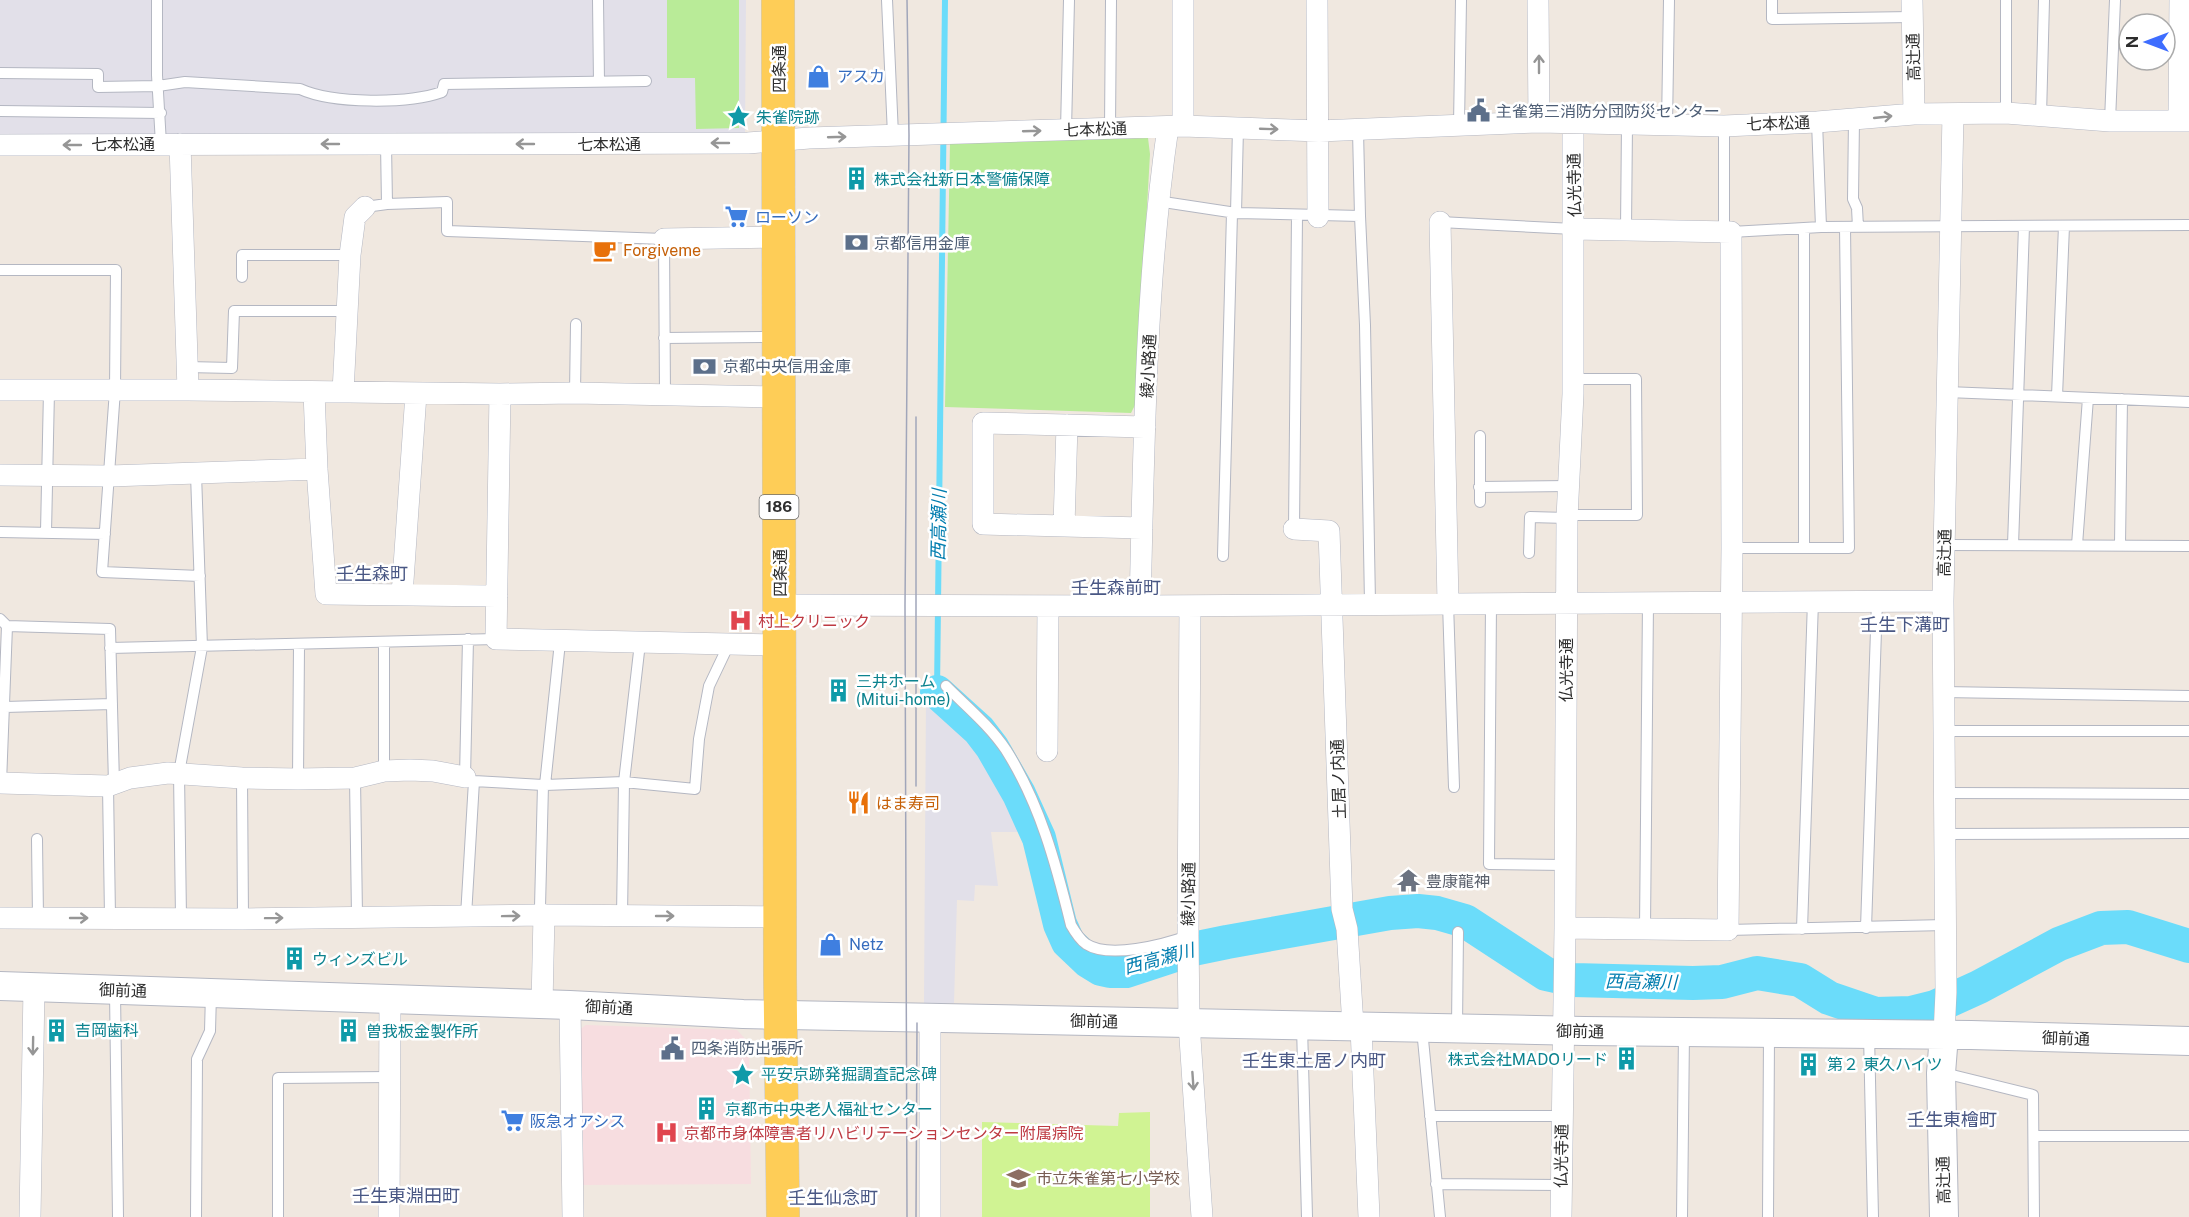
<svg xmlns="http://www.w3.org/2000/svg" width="2189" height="1217" font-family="'Public Sans','Noto Sans JP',sans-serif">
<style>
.industrial{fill:#e2e0e9}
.medical{fill:#f7dde0}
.green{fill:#b9eb98}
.pitch{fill:#d0f393}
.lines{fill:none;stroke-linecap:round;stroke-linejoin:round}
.stream{stroke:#6bdcfa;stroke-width:6}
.river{stroke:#6bdcfa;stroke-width:34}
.lane-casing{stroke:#b4b7c2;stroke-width:12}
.street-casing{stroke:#b4b7c2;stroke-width:22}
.secondary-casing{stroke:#b4b7c2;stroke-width:30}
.primary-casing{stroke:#c9c9c9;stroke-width:34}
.lane{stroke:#fff;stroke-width:10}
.street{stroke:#fff;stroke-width:21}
.secondary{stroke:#fff;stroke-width:28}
.primary{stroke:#fecd57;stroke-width:33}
.tram{stroke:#a1a6ba;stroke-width:1.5}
.oneway{stroke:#969696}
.labels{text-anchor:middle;stroke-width:5;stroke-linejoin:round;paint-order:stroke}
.shield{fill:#fff;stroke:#6d6d6d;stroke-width:1.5}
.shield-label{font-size:15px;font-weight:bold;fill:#2e2e2e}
.street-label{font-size:16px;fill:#2e2e2e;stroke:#fff}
.shop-label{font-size:16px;fill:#366cbe;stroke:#fff;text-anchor:start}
.service-label{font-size:16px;fill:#4e5e75;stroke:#fff;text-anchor:start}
.culture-label{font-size:16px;fill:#0d838f;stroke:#fff;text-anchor:start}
.food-label{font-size:16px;fill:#c56008;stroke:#fff;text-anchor:start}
.health-label{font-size:16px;fill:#be3a42;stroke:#fff;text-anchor:start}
.worship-label{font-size:16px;fill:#5b616d;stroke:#fff;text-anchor:start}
.education-label{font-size:16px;fill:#785e54;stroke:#fff;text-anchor:start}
.water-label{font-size:18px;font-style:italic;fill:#017daf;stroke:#fff}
.neighbourhood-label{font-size:18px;fill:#495784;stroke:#fff}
</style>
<rect width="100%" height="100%" fill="#f0e8e0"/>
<path class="industrial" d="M0,0H746L745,134L0,138Z
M926,696L984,753L1000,778L1027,832H991L998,886L975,885L974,901L957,900L954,1003H924Z"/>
<path class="medical" d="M586,1025L737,1030L749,1043L751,1184L582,1185L579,1030Z"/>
<path class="green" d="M667,0H739V128L696,129L695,78H667Z
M1148,138L1150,154L1136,403L1131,413L945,407L950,143Z"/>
<path class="pitch" d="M1150,1112V1217H982V1122L1118,1126L1119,1113Z"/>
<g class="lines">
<path class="stream" d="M937,692L945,0"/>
<path class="river" d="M937,692L979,730L992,747L1019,794L1039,838L1060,924L1068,942L1088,961L1101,969L1110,971H1126L1193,949L1227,942L1390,913L1418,911L1437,913L1465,921L1546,974L1573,980L1693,983L1722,982L1757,973L1800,980L1829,998L1876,1014L1911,1013L1935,1007L1979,987L2059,944L2101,928L2128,927L2189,946"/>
<defs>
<path id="lane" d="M157,0V75L161,144
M598,0L599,82
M887,0L893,135
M1772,0V19L1912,17
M0,73L98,74V87L158,86L185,82L300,89C333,104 408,104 442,92L444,84L646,81
M0,111L161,113
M2006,113V0
M2041,116L2044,0
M1854,119L1853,199L1857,208L1858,227
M2110,121L2115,0
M1817,122L1821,227
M1459,125L1461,0
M1667,125L1669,0
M1110,129L1111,0
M1066,130L1069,0
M1358,131L1360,216
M386,144L387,204
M1157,201L1236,213L1360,216L1365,325L1370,603
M365,207L387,204L447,202V231L664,239L665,395
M1236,213L1238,128
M1440,222L1574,229
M1804,228V548
M1626,229L1627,124
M1724,231V126
M1731,232L1821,227L2189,225
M0,270H116L115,390L102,572L200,576
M242,277V255H350
M664,338L776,337
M187,367L232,368L234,311H347
M1947,392L2189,402
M575,393L576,324
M2057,396L2064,226
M1480,436V502
M1479,487L1568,486
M1567,515H1637L1636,379H1573
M1294,529L1297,216
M0,532L105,534
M46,532L49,391
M1944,545L2189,546
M2013,545L2024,226
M2077,545L2088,398
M2120,545L2122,399
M1732,548H1849L1845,227
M1529,553L1530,517L1567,518
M1223,556L1232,213
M1448,603L1454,787
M1491,603L1489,864L1565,865
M0,619L7,626L1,783
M7,626L110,629L114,784
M468,639L465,777L474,781L543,785
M384,643V771
M110,648L496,639
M946,686C967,707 990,726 1006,750C1040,804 1056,864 1071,925C1075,932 1079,939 1086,944C1109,959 1163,945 1188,936
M1943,692L2189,696
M5,707L112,704
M1944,731H2189
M242,778L243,919
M355,778L357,916
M298,779L299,645
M545,785L624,782L695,789L699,739L709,686L729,644
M108,786L110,917
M1944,793L2189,794
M1944,834L2189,833
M37,839L38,918
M544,915L540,907L543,785H545L560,642
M466,916L474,781
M622,916L624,782L640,643
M181,918L179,773L202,647L196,474
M1866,928L1877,601
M1645,929L1648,602
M1802,929L1813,601
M1728,930L1946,925
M115,992L118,1217
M1302,1026L1307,1217
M1457,1028L1458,932
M1422,1029L1440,1217
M1869,1034L1873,1217
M1944,1073L2033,1095L2034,1217
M1430,1116H1562
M2034,1136H2189
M1436,1184L1561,1185
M196,1217L197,1059L210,1031L211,994
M278,1217V1078L390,1077
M1682,1217L1684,1032
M1768,1217L1769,1034"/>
<path id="street" d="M1183,0V126
M1317,0L1318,217
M1538,0L1539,122
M1912,0L1914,114
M2179,121L2180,0
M180,144L188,390
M0,145L748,143L809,138L1183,126L1319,131L1539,122L1724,126L1817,122L1914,114L2006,113L2110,121H2189
M1440,222L1448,603
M664,239L779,237
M0,390H188L500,394L575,393L779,397
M314,392L317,469L326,594L497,596
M343,392L350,255L355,217L365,207
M500,394L496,639L780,645
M0,475L110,476L317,469
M1064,526L1067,425
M1142,528L983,524V423L1145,427
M1294,529L1329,531L1342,909L1347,929L1353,1026
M402,595L416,394
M780,605L1140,606L1943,601
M1140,606C1144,447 1145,285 1168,127
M1190,606L1188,936L1189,1023L1202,1217
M1047,751L1048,606
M0,783L108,786L130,778L168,773L242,778L298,779L355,778L384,771L410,770L433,771L465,777
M0,918L243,919L544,915L780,917
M1565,928L1728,930L1732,548L1731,232L1574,229
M542,1004L544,915
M570,1005L573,1217
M930,1018V1217
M1361,1027L1369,1217
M1944,1035L1946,992L1943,601L1953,114
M30,1217L34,988
M389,1217L390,999
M1561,1217L1565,928L1567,518L1573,394V124"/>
<path id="secondary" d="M0,986L570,1005L743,1014L1584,1031L1971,1035L2189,1041
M1944,1217L1941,1073L1944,1035"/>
<path id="primary" d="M778,0L780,977L783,1217"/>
</defs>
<use href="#lane" class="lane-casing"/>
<use href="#street" class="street-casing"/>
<use href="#secondary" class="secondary-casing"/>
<use href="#primary" class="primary-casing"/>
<use href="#lane" class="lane"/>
<use href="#street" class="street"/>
<use href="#secondary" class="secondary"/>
<use href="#primary" class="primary"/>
<path class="tram" d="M907,0L909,135L905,606L907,1217
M916,786V417
M916,1217L917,1023"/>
</g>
<defs><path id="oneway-shaft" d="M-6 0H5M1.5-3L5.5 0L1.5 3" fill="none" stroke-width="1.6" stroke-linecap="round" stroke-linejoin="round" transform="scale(1.5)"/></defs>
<g class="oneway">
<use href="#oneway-shaft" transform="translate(1539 64) rotate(-90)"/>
<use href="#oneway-shaft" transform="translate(1883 117) rotate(-6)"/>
<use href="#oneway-shaft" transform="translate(1269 129) rotate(2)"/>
<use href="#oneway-shaft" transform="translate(1032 131) rotate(-2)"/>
<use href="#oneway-shaft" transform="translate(837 137) rotate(-2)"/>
<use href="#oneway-shaft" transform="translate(720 143) rotate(180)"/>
<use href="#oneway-shaft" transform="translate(330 144) rotate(180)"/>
<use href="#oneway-shaft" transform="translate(525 144) rotate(180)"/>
<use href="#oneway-shaft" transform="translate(72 145) rotate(180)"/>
<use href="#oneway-shaft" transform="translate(511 916) rotate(-1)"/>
<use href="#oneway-shaft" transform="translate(665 916)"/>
<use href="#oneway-shaft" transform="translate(79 918)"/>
<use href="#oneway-shaft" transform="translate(274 918) rotate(-1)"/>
<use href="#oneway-shaft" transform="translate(33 1046) rotate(91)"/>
<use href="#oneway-shaft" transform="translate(1193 1081) rotate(86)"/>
</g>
<defs>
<symbol id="shop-bare" viewBox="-9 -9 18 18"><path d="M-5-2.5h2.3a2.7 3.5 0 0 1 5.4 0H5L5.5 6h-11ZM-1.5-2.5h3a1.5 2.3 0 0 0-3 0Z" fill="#3f7fe0" stroke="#fff" stroke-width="2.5" paint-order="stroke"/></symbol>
<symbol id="civic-bare" viewBox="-9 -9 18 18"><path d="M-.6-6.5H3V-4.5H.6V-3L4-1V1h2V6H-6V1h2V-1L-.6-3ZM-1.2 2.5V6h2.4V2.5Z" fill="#5c6f8a" stroke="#fff" stroke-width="2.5" paint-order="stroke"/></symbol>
<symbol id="sight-bare" viewBox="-9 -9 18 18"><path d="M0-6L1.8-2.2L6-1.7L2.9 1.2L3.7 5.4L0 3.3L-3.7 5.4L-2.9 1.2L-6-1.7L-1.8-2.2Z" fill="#0f9aa8" stroke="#fff" stroke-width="2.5" paint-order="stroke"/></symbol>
<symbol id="building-bare" viewBox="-9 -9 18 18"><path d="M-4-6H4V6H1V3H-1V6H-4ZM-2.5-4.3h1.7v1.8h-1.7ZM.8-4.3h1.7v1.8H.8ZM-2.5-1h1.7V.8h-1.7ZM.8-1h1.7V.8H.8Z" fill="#0f9aa8" stroke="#fff" stroke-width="2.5" paint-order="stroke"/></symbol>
<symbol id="supermarket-bare" viewBox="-9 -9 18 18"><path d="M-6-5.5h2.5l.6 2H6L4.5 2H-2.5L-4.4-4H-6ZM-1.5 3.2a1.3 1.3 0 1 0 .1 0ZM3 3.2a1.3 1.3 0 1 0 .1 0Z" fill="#3f7fe0" stroke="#fff" stroke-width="2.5" paint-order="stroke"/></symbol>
<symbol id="bank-bare" viewBox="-9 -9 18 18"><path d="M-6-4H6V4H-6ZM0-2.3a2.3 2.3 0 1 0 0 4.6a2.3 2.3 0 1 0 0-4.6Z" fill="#5c6f8a" stroke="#fff" stroke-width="2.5" paint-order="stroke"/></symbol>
<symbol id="cafe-bare" viewBox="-9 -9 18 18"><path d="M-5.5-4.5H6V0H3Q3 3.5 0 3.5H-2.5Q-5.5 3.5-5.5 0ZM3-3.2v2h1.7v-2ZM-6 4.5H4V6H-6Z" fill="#e8710a" stroke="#fff" stroke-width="2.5" paint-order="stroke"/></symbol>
<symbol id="hospital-bare" viewBox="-9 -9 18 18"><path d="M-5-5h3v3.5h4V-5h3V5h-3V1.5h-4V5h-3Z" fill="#e0444e" stroke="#fff" stroke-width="2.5" paint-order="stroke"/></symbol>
<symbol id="restaurant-bare" viewBox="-9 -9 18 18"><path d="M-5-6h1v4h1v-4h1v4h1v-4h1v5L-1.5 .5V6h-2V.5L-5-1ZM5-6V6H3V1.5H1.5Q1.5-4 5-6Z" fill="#e8710a" stroke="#fff" stroke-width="2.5" paint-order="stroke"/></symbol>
<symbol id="temple-bare" viewBox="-9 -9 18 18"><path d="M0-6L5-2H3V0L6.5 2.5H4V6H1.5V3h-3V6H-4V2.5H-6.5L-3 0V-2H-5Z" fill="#6b7280" stroke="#fff" stroke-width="2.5" paint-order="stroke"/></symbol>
<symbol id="school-bare" viewBox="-9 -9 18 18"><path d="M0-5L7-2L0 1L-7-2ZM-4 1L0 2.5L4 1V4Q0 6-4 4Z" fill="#8d6e63" stroke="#fff" stroke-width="2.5" paint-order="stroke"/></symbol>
</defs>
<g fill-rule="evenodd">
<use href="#shop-bare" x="802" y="60" width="33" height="33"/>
<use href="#civic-bare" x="1462" y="94" width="33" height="33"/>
<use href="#sight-bare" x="722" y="100" width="33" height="33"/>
<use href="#building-bare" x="840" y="162" width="33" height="33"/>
<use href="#supermarket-bare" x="720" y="200" width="33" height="33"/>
<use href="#bank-bare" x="840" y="226" width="33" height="33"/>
<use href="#cafe-bare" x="588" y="234" width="33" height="33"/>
<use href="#bank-bare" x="688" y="350" width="33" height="33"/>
<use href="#hospital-bare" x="724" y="604" width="33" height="33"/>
<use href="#building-bare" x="822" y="674" width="33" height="33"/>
<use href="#restaurant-bare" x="842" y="786" width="33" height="33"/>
<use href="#temple-bare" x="1392" y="864" width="33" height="33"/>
<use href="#shop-bare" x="814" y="928" width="33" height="33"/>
<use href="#building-bare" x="278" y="942" width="33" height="33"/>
<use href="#building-bare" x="40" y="1014" width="33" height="33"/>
<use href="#building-bare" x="332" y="1014" width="33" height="33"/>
<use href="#civic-bare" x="656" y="1032" width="33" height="33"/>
<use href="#building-bare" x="1610" y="1042" width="33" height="33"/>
<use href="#building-bare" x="1792" y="1048" width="33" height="33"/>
<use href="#sight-bare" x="726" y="1058" width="33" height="33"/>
<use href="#building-bare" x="690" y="1092" width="33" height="33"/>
<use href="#supermarket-bare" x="496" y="1104" width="33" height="33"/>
<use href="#hospital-bare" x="650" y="1116" width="33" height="33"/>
<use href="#school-bare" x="1002" y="1162" width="33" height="33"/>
</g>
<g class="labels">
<rect class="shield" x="759.5" y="495" width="39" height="24" rx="4.5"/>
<g class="shield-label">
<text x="779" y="512">186</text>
</g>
<g class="street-label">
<text transform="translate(1913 57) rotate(-91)" y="6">高辻通</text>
<text transform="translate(779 69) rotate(-90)" y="6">四条通</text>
<text transform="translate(1778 123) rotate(-2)" y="6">七本松通</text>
<text transform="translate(1095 129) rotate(-2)" y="6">七本松通</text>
<text x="123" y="150">七本松通</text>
<text x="609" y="150">七本松通</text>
<text transform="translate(1574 185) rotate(-91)" y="6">仏光寺通</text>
<text transform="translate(1148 366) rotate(-87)" y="6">綾小路通</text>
<text transform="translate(1944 553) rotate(-89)" y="6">高辻通</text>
<text transform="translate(780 573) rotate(-90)" y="6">四条通</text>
<text transform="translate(1566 670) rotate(-90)" y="6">仏光寺通</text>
<text transform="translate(1338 779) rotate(-92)" y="6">土居ノ内通</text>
<text transform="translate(1188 894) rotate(-89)" y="6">綾小路通</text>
<text transform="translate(123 990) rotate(2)" y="6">御前通</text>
<text transform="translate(609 1007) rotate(3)" y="6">御前通</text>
<text transform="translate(1094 1021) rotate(1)" y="6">御前通</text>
<text transform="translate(1580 1031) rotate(1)" y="6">御前通</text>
<text transform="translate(2066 1038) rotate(2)" y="6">御前通</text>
<text transform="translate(1561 1156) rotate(-89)" y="6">仏光寺通</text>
<text transform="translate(1943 1180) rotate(-91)" y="6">高辻通</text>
</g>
<g class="shop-label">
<text x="837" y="82">アスカ</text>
<text x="755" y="223">ローソン</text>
<text x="849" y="950">Netz</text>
<text x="530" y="1127">阪急オアシス</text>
</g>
<g class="service-label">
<text x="1496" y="117">主雀第三消防分団防災センター</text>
<text x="874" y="249">京都信用金庫</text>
<text x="723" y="372">京都中央信用金庫</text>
<text x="691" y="1054">四条消防出張所</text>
</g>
<g class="culture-label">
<text x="756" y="123">朱雀院跡</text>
<text x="874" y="185">株式会社新日本警備保障</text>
<text x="856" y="687">三井ホーム<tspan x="856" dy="18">(Mitui-home)</tspan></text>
<text x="312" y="965">ウィンズビル</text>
<text x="75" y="1036">吉岡歯科</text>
<text x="366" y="1037">曽我板金製作所</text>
<text x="1608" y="1065" text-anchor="end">株式会社MADOリード</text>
<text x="1827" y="1070">第２ 東久ハイツ</text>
<text x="761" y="1080">平安京跡発掘調査記念碑</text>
<text x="725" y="1115">京都市中央老人福祉センター</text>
</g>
<g class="food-label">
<text x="623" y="256">Forgiveme</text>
<text x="876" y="809">はま寿司</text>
</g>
<g class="health-label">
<text x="758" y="627">村上クリニック</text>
<text x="684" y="1139">京都市身体障害者リハビリテーションセンター附属病院</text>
</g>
<g class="worship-label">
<text x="1426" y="887">豊康龍神</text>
</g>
<g class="education-label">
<text x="1036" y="1184">市立朱雀第七小学校</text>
</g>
<g class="water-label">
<text transform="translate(939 525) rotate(-89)" y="6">西高瀬川</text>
<text transform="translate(1159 959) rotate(-15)" y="6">西高瀬川</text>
<text transform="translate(1641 982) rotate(1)" y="6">西高瀬川</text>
</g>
<g class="neighbourhood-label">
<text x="372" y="580">壬生森町</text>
<text x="1116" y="594">壬生森前町</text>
<text x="1905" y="631">壬生下溝町</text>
<text x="1314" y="1067">壬生東土居ノ内町</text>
<text x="1952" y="1126">壬生東檜町</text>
<text x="406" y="1202">壬生東淵田町</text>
<text x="833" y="1204">壬生仙念町</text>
</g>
</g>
<g transform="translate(2147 42) rotate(270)"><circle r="28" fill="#ffffff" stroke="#ababab" stroke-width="1.5"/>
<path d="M0-4.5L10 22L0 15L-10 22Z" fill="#3e6dff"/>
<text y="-9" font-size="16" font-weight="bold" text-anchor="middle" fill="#2e2e2e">N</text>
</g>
</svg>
